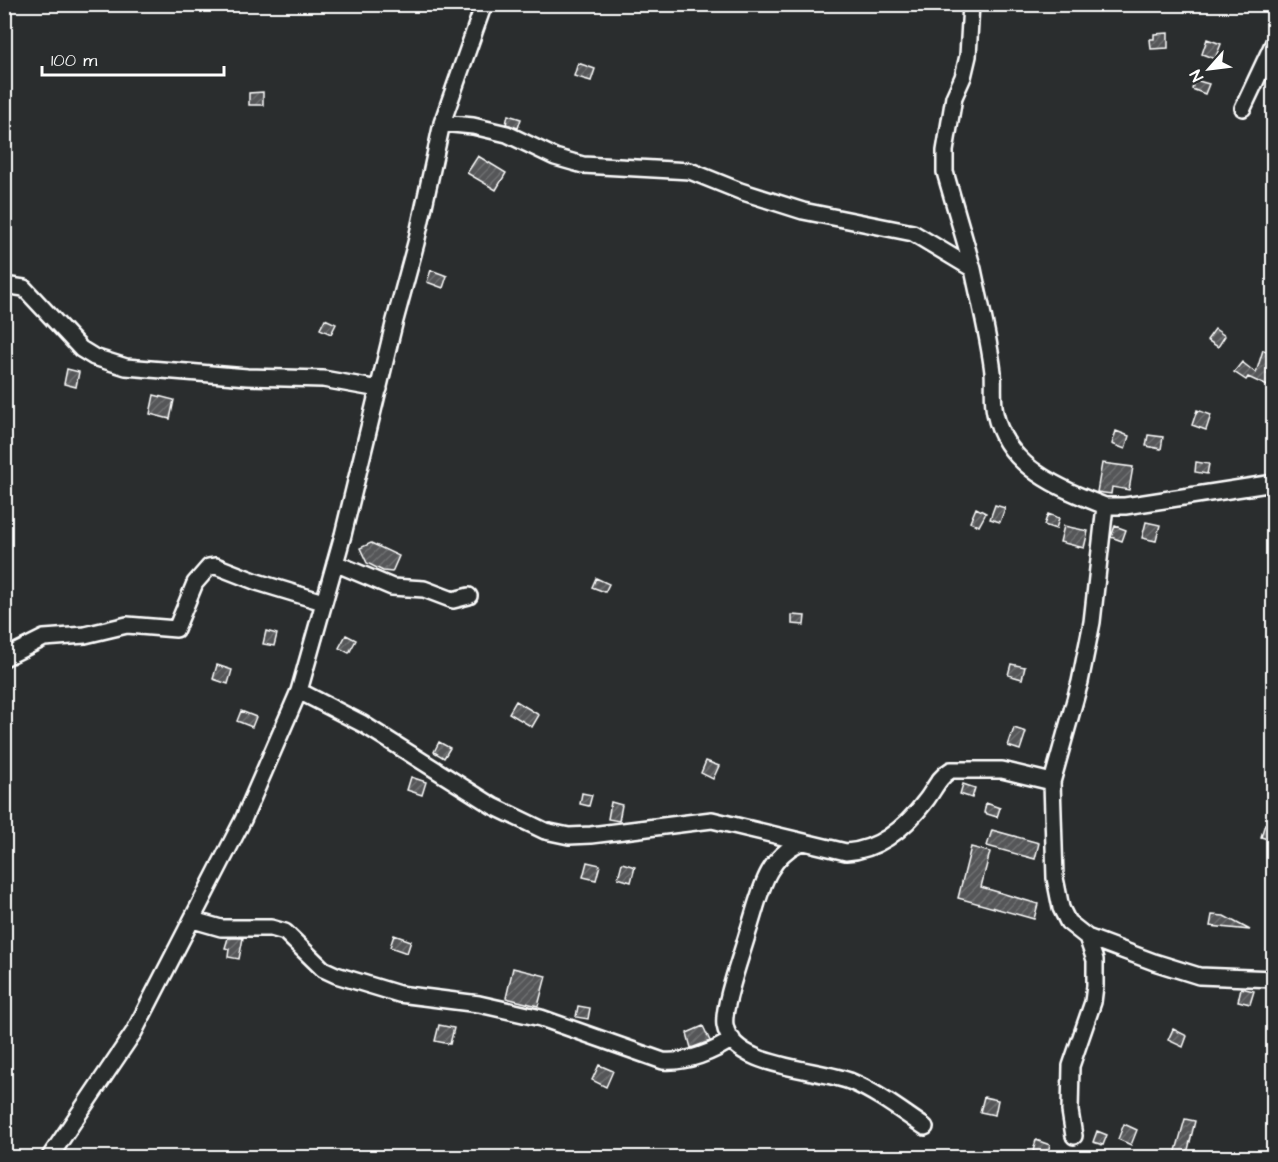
<svg xmlns="http://www.w3.org/2000/svg" width="1278" height="1162" font-family="'Architects Daughter',sans-serif">
<style>
.building{fill:url(#building-hatch);stroke:#fff;stroke-width:1.5}
.lines{fill:none;stroke-linecap:round;stroke-linejoin:round}
.minor-casing{stroke:#fff;stroke-width:20}
.minor{stroke:#2a2d2e;stroke-width:15}
</style>
<defs>
<pattern id="building-hatch" width="6" height="6" patternUnits="userSpaceOnUse" patternTransform="scale(1.5)"><rect width="6" height="6" fill="#555758"/><path d="M-1 1l2-2M0 6l6-6M5 7l2-2" fill="none" stroke="#6e7071"/></pattern>
</defs>
<rect width="100%" height="100%" fill="#2a2d2e"/>
<filter id="ink" filterUnits="userSpaceOnUse"><feTurbulence type="fractalNoise" baseFrequency=".0167" numOctaves="2"/><feDisplacementMap in="SourceGraphic" scale="12" xChannelSelector="R" yChannelSelector="G"/><feConvolveMatrix kernelMatrix="1 2 1 2 8 2 1 2 1" color-interpolation-filters="sRGB"/></filter>
<g filter="url(#ink)">
<path class="building" d="M1168,33V48L1151,49L1150,39H1154V34Z
M1207,39L1221,44L1215,59L1202,54Z
M578,63L595,69L591,81L574,76Z
M1195,80L1209,84L1205,94L1192,89Z
M263,92V105H249V93Z
M508,115L521,119L518,128L506,124Z
M478,156L506,173L496,190L467,173Z
M431,270L447,276L443,288L427,282Z
M325,319L336,324L331,334L320,329Z
M1215,329L1225,336L1218,347L1207,340Z
M1263,350L1274,353L1267,374L1274,377V389L1248,377L1246,380L1234,372L1242,362L1256,373Z
M67,369L79,372L76,387L64,384Z
M154,395L174,400L170,419L150,414Z
M1197,410L1211,415L1206,430L1192,425Z
M1116,431L1129,436L1125,449L1112,444Z
M1148,435L1163,437L1161,449L1146,446Z
M1196,462L1209,464L1207,474L1195,472Z
M1102,463L1133,467L1129,490L1112,487L1111,494L1097,492Z
M995,505L1005,508L1000,522L990,519Z
M976,508L986,513L979,526L970,522Z
M1048,514L1059,518L1056,529L1044,525Z
M1146,522L1160,525L1156,541L1142,538Z
M1064,526L1088,531L1084,548L1060,542Z
M1115,526L1126,530L1122,541L1111,537Z
M371,543L399,556L392,572L383,571L367,563L360,548Z
M596,578L609,584L605,592L592,587Z
M792,615L805,616L804,625L792,624Z
M266,631L277,634L274,646L263,644Z
M346,635L356,640L349,653L339,648Z
M1011,664L1025,667L1022,679L1008,675Z
M217,665L232,670L228,684L213,679Z
M516,701L539,715L532,727L509,713Z
M241,711L256,717L252,727L237,721Z
M1014,728L1026,732L1020,750L1008,746Z
M439,742L450,748L444,758L434,752Z
M706,761L719,766L713,779L701,773Z
M411,777L426,782L422,795L407,790Z
M963,784L975,788L972,798L960,794Z
M582,793L592,795L589,806L580,804Z
M611,802L622,805L619,821L608,819Z
M986,803L1000,808L997,817L984,813Z
M1265,824L1274,826V841L1261,837Z
M992,830L1039,843L1035,859L987,846Z
M971,847L990,852L981,887L1038,904L1034,919L958,898Z
M587,862L600,865L596,880L583,877Z
M622,863L635,867L631,882L618,878Z
M1212,915L1224,916L1250,930L1210,926Z
M394,935L411,941L407,953L390,947Z
M228,938H243L239,959L228,957L229,949L225,948Z
M513,968L546,976L538,1006L506,998Z
M1241,988L1254,991L1250,1004L1238,1001Z
M578,1006L590,1008L588,1019L576,1017Z
M439,1025L454,1028L450,1044L435,1041Z
M703,1026L710,1041L691,1048L687,1033Z
M1173,1029L1187,1036L1183,1047L1168,1040Z
M599,1065L613,1071L606,1087L592,1080Z
M984,1097L998,1100L995,1115L980,1112Z
M1185,1119L1195,1121L1186,1158H1174Z
M1124,1124L1137,1130L1131,1145L1118,1139Z
M1097,1131L1107,1135L1103,1145L1093,1142Z
M1036,1140L1050,1145L1047,1155L1033,1151Z"/>
<g class="lines">
<defs>
<path id="minor" d="M971,4L968,56L963,77L954,97L945,151V172L973,269
M1243,108L1274,42
M442,123L473,126L507,134L555,157L583,165L690,171L740,191L803,211L913,233L973,269C980,303 989,338 993,372C994,386 992,399 995,413C1006,467 1059,488 1105,506L1092,622L1080,682L1052,782L1055,878L1061,908L1068,922L1087,937L1154,962L1199,976L1274,979
M4,285L24,288L81,349L94,357L126,367L247,377L323,379L379,389
M1105,506H1125L1274,483
M335,563L392,587L424,589L453,600L469,596
M4,658L44,638L85,635L127,625L176,629L195,583L209,567L216,566L257,582L323,602
M299,691L363,724L493,806L545,831L569,836L591,835L712,820L846,852C881,850 907,826 927,799C935,788 939,777 951,770H1002L1052,782
M801,842C764,859 760,896 748,932C743,951 722,1007 725,1025C732,1069 820,1068 852,1082C878,1093 901,1111 925,1127
M193,920L221,928H271L285,932L323,969L336,975L399,994L479,1004L541,1018L663,1061C686,1063 714,1052 732,1039
M1074,1136L1070,1111L1071,1066L1093,1002L1095,986V960L1087,937
M49,1158L134,1032L243,820L299,691L343,535L394,324L416,243L442,123L484,4"/>
</defs>
<use href="#minor" class="minor-casing"/>
<use href="#minor" class="minor"/>
</g>
</g>
<rect width="1278" height="1162" fill="none" stroke="#2a2d2e" stroke-width="24"/>
<rect x="12" y="12" width="1254" height="1138" fill="none" stroke="#fff" stroke-width="2" filter="url(#ink)"/>
<g transform="translate(1209 69) rotate(242)" stroke="#2a2d2e" stroke-width="4.5" paint-order="stroke">
<path d="M0-4.5L10 22L0 15L-10 22Z" fill="#ffffff"/>
<text y="-9" font-size="16" font-weight="bold" text-anchor="middle" fill="#ffffff">N</text>
</g>
<path d="M42 66v9h182v-9" fill="none" stroke="#ffffff" stroke-width="3"/>
<text x="51" y="66" font-size="18" fill="#ffffff" stroke="#2a2d2e" stroke-width="4.5" paint-order="stroke">100 m</text>
</svg>
